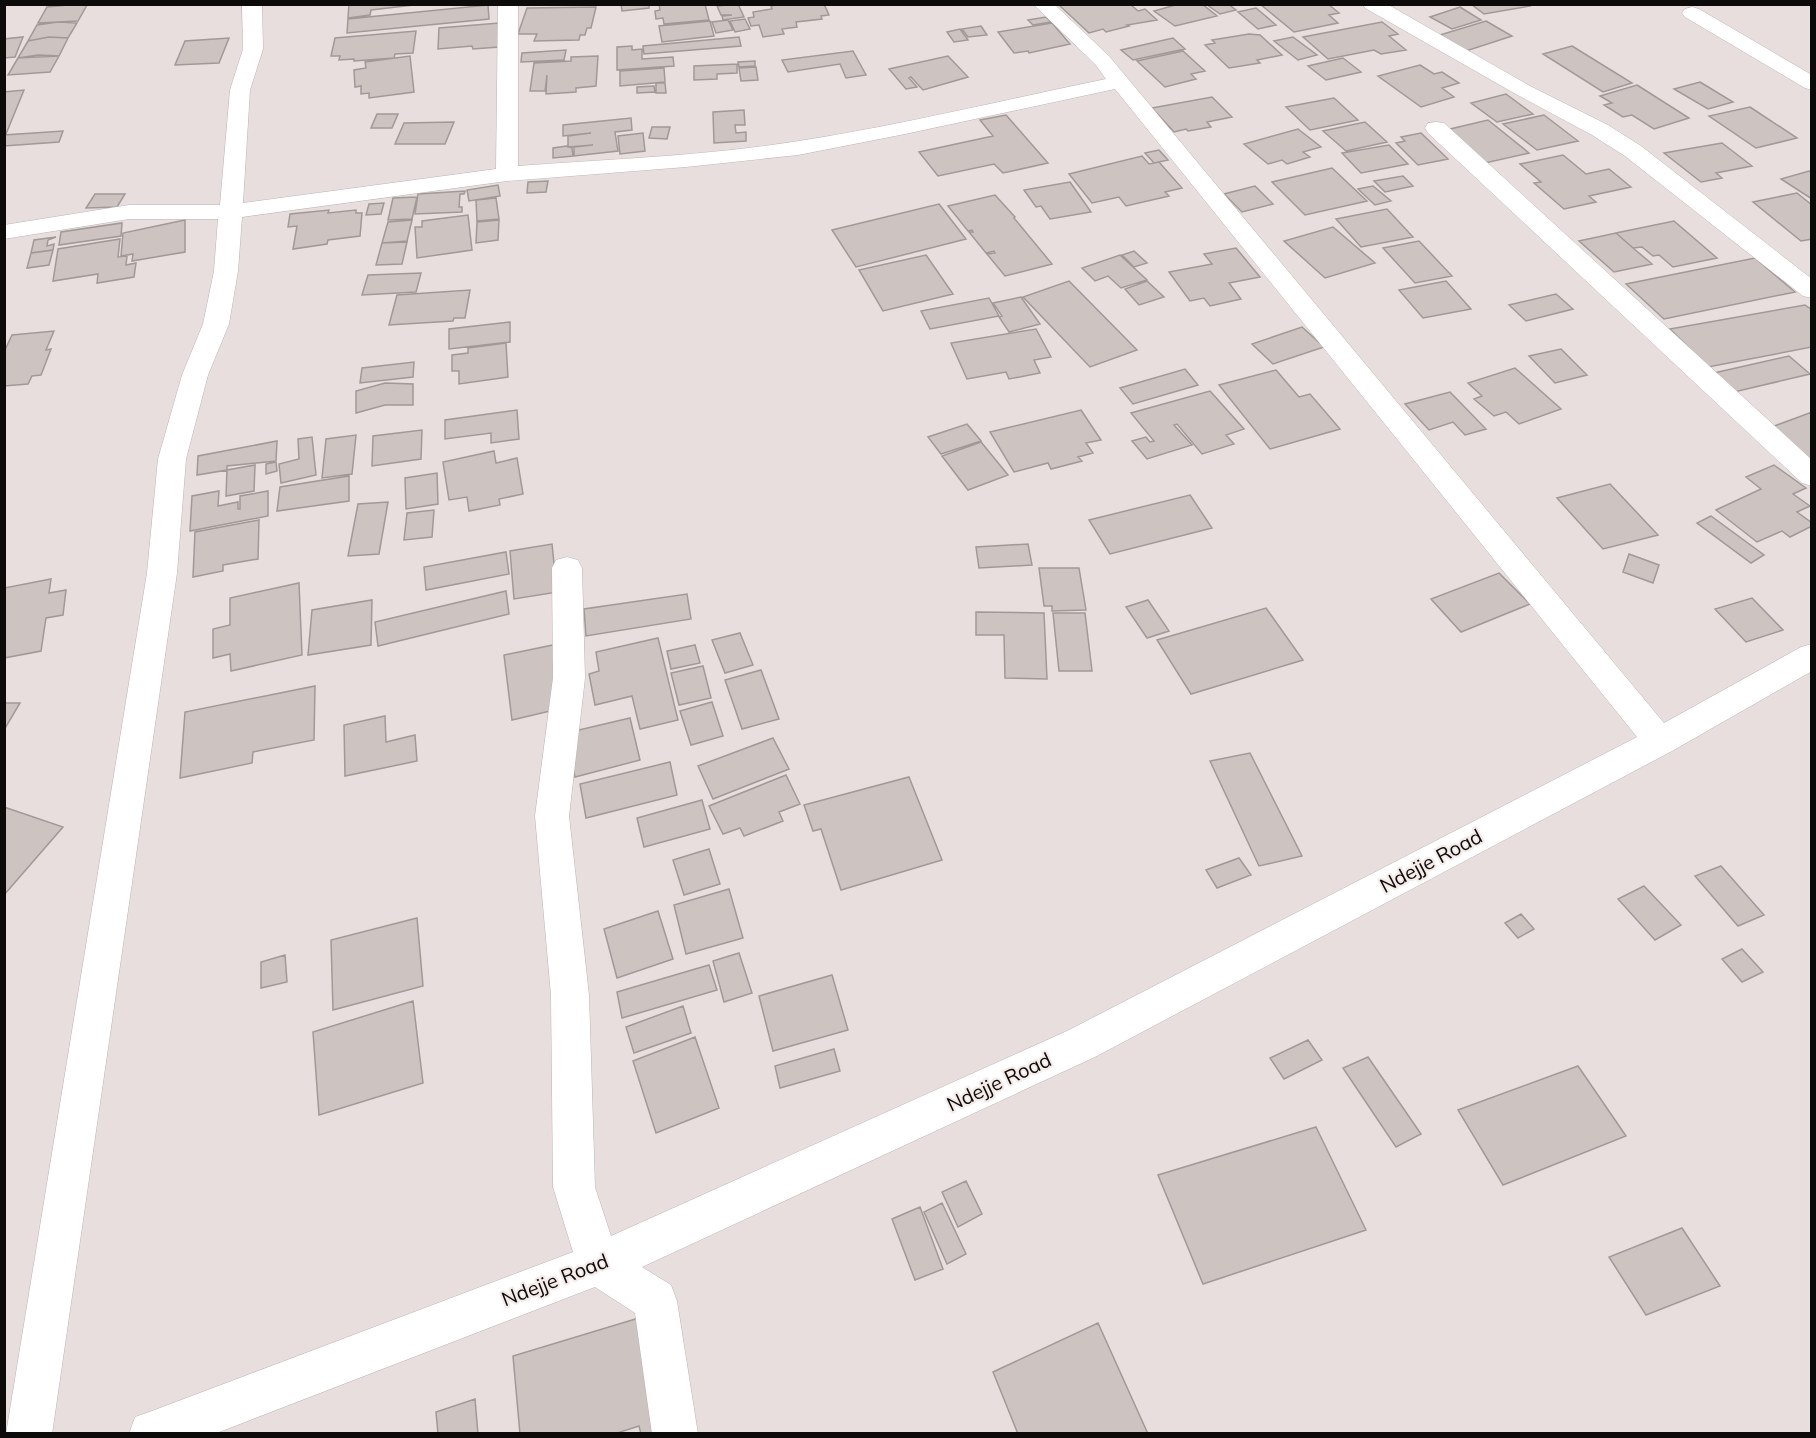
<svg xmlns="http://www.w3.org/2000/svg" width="1816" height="1438" font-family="Mulish,sans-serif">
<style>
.building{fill:#cdc4c2;stroke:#a19997;stroke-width:1.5}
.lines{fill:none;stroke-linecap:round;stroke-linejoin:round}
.minor-casing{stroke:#bdb4b3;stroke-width:1}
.minor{fill:#fff;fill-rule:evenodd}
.labels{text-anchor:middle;stroke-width:4.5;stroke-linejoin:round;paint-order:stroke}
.near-street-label{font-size:20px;fill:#0d0a0a;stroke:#f5ecea}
</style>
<rect width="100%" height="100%" fill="#e7dedd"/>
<path class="building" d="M349,4H422L371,10L370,15L348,18Z
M621,4H649V8L622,11Z
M659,4H705L709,20L664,24L663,18L656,19L655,11L660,10Z
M738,4L744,17L723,20L722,16L732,15H721L717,6Z
M780,4H824L829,15L821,16L822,19L796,22L797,27L782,29L784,34L763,37L759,25L751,26L748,18L754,17L753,12L772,9L771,6Z
M1091,4H1130L1138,11L1145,9L1157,20L1127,25L1129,26L1106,32L1103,29L1089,33L1059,5Z
M1179,4H1202L1217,16L1175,26L1154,11Z
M1206,4H1228L1236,10L1220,14Z
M1260,4H1328L1339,13L1329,15L1338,23L1294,32Z
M1471,4H1528L1530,6L1484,14Z
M68,5H87L78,21L38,23L47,7Z
M488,5L489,19L347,33L348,19Z
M596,7L591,28H587L585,35H580L579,40L534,41L537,34H518L527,8Z
M1460,7L1481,20L1452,29L1430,17Z
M1256,8L1276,25L1258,29L1238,12Z
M1046,17L1051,22L1033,25L1028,20Z
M745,19L750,29L735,32L730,21Z
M728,20L733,30L716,33L712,22Z
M710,21L714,36L662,42L659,26Z
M1486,21L1512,36L1466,51L1440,35Z
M58,22L77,23L68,38L49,37L28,41L37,25Z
M1382,22L1398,34L1389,36L1406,50L1381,54L1374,50L1328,59L1303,37Z
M499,23V47L473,49L472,46L438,49L439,28Z
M1052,23L1070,44L1029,53L1028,51L1014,53L998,32Z
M981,26L987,35L968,37L962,29Z
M960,29L968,40L954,42L947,32Z
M416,31L413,53L395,54L394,58L354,61V59L339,60L340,56H331L335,38Z
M1249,34L1260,35L1282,55L1257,60L1260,63L1229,68L1205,45L1215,43L1212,40Z
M23,37L15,57L4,58V39Z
M49,37L68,38L59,56L18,58L28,41Z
M739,37L741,46L644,54L643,46Z
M1293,37L1317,55L1298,60L1274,41Z
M229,38L219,63L175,65L185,41Z
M1173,38L1185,49L1133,60L1121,50Z
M632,46V50L642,49V59L673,57L674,66L617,70V47Z
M1572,46L1632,83L1603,92L1543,54Z
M566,50L564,60L521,62L522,53Z
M853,51L866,75L846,78L840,64L788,72L782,60Z
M1183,51L1205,71L1191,74L1196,79L1165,87L1137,61Z
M38,55L59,56L50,72L8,75L18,58Z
M410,56L414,92L369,98V93L361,94V86L355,87L354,70L366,68L365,62Z
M598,56L596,86L576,88V92L546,94L547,75L545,91H530L534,63L571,61V57Z
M948,56L968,77L923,90L911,77L909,78L917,87L906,89L889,69Z
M1343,58L1361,72L1326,80L1308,66Z
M755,61V66L739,67L738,62Z
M737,64V73L717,74V79L694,80V66Z
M1420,65L1434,74L1442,72L1459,83L1442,88L1454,97L1421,107L1378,76Z
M756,67L758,80L741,81L739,68Z
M664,68L665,82L620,86V71Z
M1700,82L1733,102L1708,109L1674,89Z
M656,83H665L666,93H656Z
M1637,85L1689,118L1654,129L1632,115L1623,117L1604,105L1612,103L1600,96Z
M654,86L655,92L637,93V87Z
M24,90L6,134H4V92Z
M1506,94L1533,114L1497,122L1471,103Z
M1212,97L1232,117L1207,122L1211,127L1188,131L1186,129L1174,132L1152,108Z
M1334,98L1358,120L1310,130L1286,107Z
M1750,107L1797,138L1756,148L1709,116Z
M744,110L745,125H735L736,133L746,132V141L714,143L713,112Z
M377,114H398L392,128H371Z
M1006,115L1048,163L1003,173L994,164L938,176L919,152L993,136L980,120Z
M1544,115L1578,141L1537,150L1503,124Z
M631,118L632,130L615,132L618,151L574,156V147L593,145L568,147V136L591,133L563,136V125Z
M1488,120L1529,153L1485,163L1446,130Z
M454,122L445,144H395L404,123Z
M1365,122L1387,142L1346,151L1323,131Z
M652,127H670L667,139L649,138Z
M1298,129L1321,147L1303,152L1310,157L1287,164L1282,160L1268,164L1244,144Z
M63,131L59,142L4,146V135Z
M643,133L645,151L620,154L618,136Z
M1421,133L1448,159L1418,165L1396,143L1405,141L1401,137Z
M1722,143L1752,166L1716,173L1722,178L1701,182L1664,153Z
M1389,145L1408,164L1361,173L1342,153Z
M567,146L572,148L573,156L553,158V148Z
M1159,150L1168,160L1154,163L1145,153Z
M1563,155L1586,174L1609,169L1631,187L1589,196L1596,202L1564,209L1534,183L1541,182L1520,164Z
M1142,156L1149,164L1159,162L1182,188L1165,192L1169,196L1126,206L1119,197L1092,203L1069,174Z
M1332,168L1367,201L1305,215L1272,182Z
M1809,171L1812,173V199L1781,179Z
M1403,176L1413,186L1385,192L1374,181Z
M548,181L546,192L527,193L528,182Z
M1070,182L1091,212L1050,219L1041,206L1036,207L1024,190Z
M498,185L500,196L469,201L467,190Z
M1255,186L1273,204L1242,212L1224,194Z
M1373,186L1391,201L1375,205L1358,189Z
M465,191L464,194H460L459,207H462V212L415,214L418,194Z
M1797,193L1812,205V239L1801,241L1753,202Z
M95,194H125L117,207L86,208Z
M995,195L1015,217L1014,218L1052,264L1005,276L987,254L995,253L994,251L986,253L969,232H973L972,230L968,231L948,206Z
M417,197L412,219L388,220L393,198Z
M496,198L499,219L477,221L476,200Z
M384,203L381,214L366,215L369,204Z
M939,204L966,239L856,267L832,230Z
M1387,209L1413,237L1361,247L1336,219Z
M329,210L328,213L356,210V213H362L360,236L328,240L327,244L293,249L297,226L288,227L290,214Z
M468,215L472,250L417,258L415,227H422V221Z
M185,220V252L132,261L133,254L121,256L123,233Z
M412,220L407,241L382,243L388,222Z
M499,220L498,240L476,243L477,222Z
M1674,221L1717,258L1673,267L1659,255L1653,256L1642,247L1633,248L1616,233Z
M122,223L121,236L59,245L61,232Z
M1333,227L1375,263L1325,278L1284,241Z
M1616,233L1633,248L1652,264L1614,272L1579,241Z
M56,237L48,240L47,246L54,244L53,250L31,253L34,240Z
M120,239L118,257L127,256L126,265L136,263L134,277L97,283L98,274L53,281L58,249Z
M1419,241L1452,276L1415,283L1383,248Z
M407,242L402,264L376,265L382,243Z
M1236,248L1260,277L1229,283L1241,299L1210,306L1204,298L1190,301L1169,272L1212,264L1204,254Z
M53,250L49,265L27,268L31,253Z
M1134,251L1147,263L1134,267L1122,255Z
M926,255L953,294L883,311L859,270Z
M1120,255L1147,280L1121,288L1108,276L1095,281L1082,268Z
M1755,258L1795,292L1664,319L1626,284Z
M421,273L416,292L362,295L368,275Z
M1069,281L1137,350L1090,367L1023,297Z
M1147,281L1164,297L1139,305L1125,289Z
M1446,281L1471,309L1423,318L1399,290Z
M470,290L465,318H454L453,321L389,325L397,295Z
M1556,294L1573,309L1526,321L1509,305Z
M1021,297L1040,324L1009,332L999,317L1002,316L993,303Z
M989,298L999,316L930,329L921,311Z
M1805,305L1812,310V347L1708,367L1670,329Z
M510,322V342L449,349V329Z
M1302,327L1324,347L1273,364L1252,344Z
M1036,329L1051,357L1034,360L1040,373L1009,379L1006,372L967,379L951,343Z
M54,331L46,350L51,349L41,375L32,376L28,384L4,386V352L12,335Z
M506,343L508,377L459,384V371H452V355L468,353V348Z
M1561,349L1587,375L1555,383L1529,356Z
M1789,356L1810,374L1734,392L1714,373Z
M414,362L413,377L360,383L362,368Z
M1515,368L1561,409L1519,424L1506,412L1494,416L1474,399L1482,396L1468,383Z
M1185,369L1198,385L1133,404L1120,388Z
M1276,370L1299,397L1310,394L1340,429L1270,449L1219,385Z
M385,383L413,384V405H385L356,413V391Z
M1210,391L1244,429L1226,435L1234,444L1202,454L1177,424L1174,425L1192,445L1147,459L1132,441L1146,437L1150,442L1154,441L1131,413Z
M1450,392L1486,429L1465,435L1453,422L1429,430L1405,404Z
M517,410L519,439L491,443V433L445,439V420Z
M1081,410L1101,440L1086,443L1093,453L1078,457L1082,461L1051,469L1048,463L1014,472L990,432Z
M1812,412V461L1769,428Z
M967,424L981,441L941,454L928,437Z
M422,430L421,459L372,466L373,436Z
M356,435L352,474L322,478L326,439Z
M312,437L316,475L281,483L279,464L299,459L298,439Z
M277,441L276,461L227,466V470L197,475L198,456Z
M981,442L1008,475L968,490L942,456Z
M494,451L496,463L517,458L523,494L499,499L500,505L469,511L467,497L449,500L443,462Z
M276,462L277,471L266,474V464Z
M255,465L254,491L226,496L227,470Z
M1774,465L1806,488L1793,494L1810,506L1797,512L1812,523V526L1790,537L1782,531L1757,542L1716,510L1761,489L1746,477Z
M437,473L438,504L406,509L405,478Z
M349,476V501L277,511L280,487Z
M1610,484L1658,535L1603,549L1557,498Z
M219,491L218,506L238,502V509H240V496L268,491V516L190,531L192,496Z
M1190,495L1212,528L1110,554L1089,520Z
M388,502L379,554L348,556L358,504Z
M434,510L432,537L404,540L407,513Z
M1711,516L1764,555L1751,563L1697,523Z
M259,520L258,559L223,565V571L193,577L195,532Z
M552,544L555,573L564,591L514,599L510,551Z
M1028,544L1032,565L979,568L976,547Z
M506,552L509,574L426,590L424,567Z
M1629,554L1659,565L1653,583L1623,572Z
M1039,568H1079L1086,610L1052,611V606H1044Z
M1499,573L1530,604L1461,632L1431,599Z
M51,579L49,593L66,590L63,615L46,618L41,651L4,658V588Z
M299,583L302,655L231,671L230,654L213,658V629L230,625V598Z
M506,591L509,614L378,646L375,622Z
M687,594L691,619L586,636L584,609Z
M1752,598L1783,630L1746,642L1715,609Z
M372,600L371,645L308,655L312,610Z
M1148,600L1169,631L1147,638L1126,607Z
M1266,608L1303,660L1191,694L1157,640Z
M976,612L1044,613L1047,679L1005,678L1004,635H976Z
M1053,613H1085L1092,671H1059Z
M740,633L753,665L725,673L712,640Z
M658,638L678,720L640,729L632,696L595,705L589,674L599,671L596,652Z
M553,645L563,708L512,720L504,655Z
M695,645L700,663L671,669L667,651Z
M703,666L711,698L679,705L671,673Z
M761,670L779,719L742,729L725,680Z
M315,686L314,740L253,752L252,763L180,778L185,712Z
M712,702L723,736L691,745L680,711Z
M4,703H20L4,730Z
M385,716L386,742L415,735L417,761L345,776L344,725Z
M630,718L640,760L575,777L566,733Z
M773,738L789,769L713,799L698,766Z
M1250,753L1302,856L1259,866L1210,761Z
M670,762L677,795L586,818L580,784Z
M786,775L800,804L779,812L783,821L744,836L740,828L723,834L709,806Z
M909,777L942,860L841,890L821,829L813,831L804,805Z
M702,800L710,829L644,847L637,818Z
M4,807L63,827L4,895Z
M709,849L720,884L684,895L673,860Z
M1239,858L1251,875L1217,888L1206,870Z
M1721,866L1764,915L1738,926L1695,876Z
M1644,886L1681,925L1655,940L1618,899Z
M729,889L743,938L686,954L674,905Z
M658,911L673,959L617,978L604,929Z
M1521,914L1534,929L1518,938L1505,923Z
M417,918L423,986L333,1010L331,940Z
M1742,949L1763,972L1742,982L1722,959Z
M739,953L752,993L724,1002L713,961Z
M285,955L287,982L261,988V962Z
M709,965L717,990L622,1018L617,992Z
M832,975L848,1030L773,1051L759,996Z
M413,1001L423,1083L319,1115L313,1032Z
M683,1006L691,1033L634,1053L626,1027Z
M695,1037L719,1108L656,1133L633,1061Z
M1308,1040L1322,1060L1284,1079L1270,1058Z
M834,1049L840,1071L780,1088L775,1066Z
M1368,1057L1421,1134L1396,1147L1343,1068Z
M1578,1066L1626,1136L1503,1185L1458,1110Z
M1316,1127L1366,1230L1203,1284L1158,1175Z
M966,1181L982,1214L958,1227L942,1192Z
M942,1203L966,1254L947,1264L924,1212Z
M920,1207L943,1269L915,1280L892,1219Z
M1682,1228L1720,1286L1646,1315L1609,1257Z
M642,1317L659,1434H641L639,1426L614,1434H520L513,1356Z
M1098,1323L1148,1434H1018L993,1372Z
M475,1399L478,1434H438L436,1412Z"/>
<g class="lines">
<defs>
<path id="minor" d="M242,4H262L263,49L250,90L243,203L496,169L498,4H518V166C612,159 706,156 799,141C902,125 1004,100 1106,79L1095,64L1033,4H1054L1109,56L1664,723L1801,647L1812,644V671L1672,751L1095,1057L642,1267L671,1285L677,1301L698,1434H652L635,1313L595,1287L214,1434H129L135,1417L152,1411L573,1252L553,1187L551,995L535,816L553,678L552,568L556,560L567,557L578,560L582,568L585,678L569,816L589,995L595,1187L611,1236L1067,1031L1637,737L1115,89L905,134L798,155L686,167L507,181L242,217L238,271L229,324L208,375L186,459L177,573L52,1434H6L147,573L158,459L182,375L203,324L214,271L218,219H129L4,239V225L129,205H220L230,90L243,49Z
M1363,4H1387L1528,85L1608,125L1641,146L1812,279V298L1803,296L1625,156L1592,135L1514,93L1365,8Z
M1692,7L1699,9L1812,75V90L1805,88L1685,17L1682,13L1685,9Z
M1436,122L1444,123L1812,460V486L1802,483L1428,133L1425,128L1428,123Z"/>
</defs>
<use href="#minor" class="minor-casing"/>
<use href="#minor" class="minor"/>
</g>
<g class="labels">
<g class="near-street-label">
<text transform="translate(1431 861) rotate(-28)" y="7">Ndejje Road</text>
<text transform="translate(999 1082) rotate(-25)" y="7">Ndejje Road</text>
<text transform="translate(555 1280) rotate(-21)" y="7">Ndejje Road</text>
</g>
</g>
<rect width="1816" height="1438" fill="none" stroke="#0d0a0a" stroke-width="12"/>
</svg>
